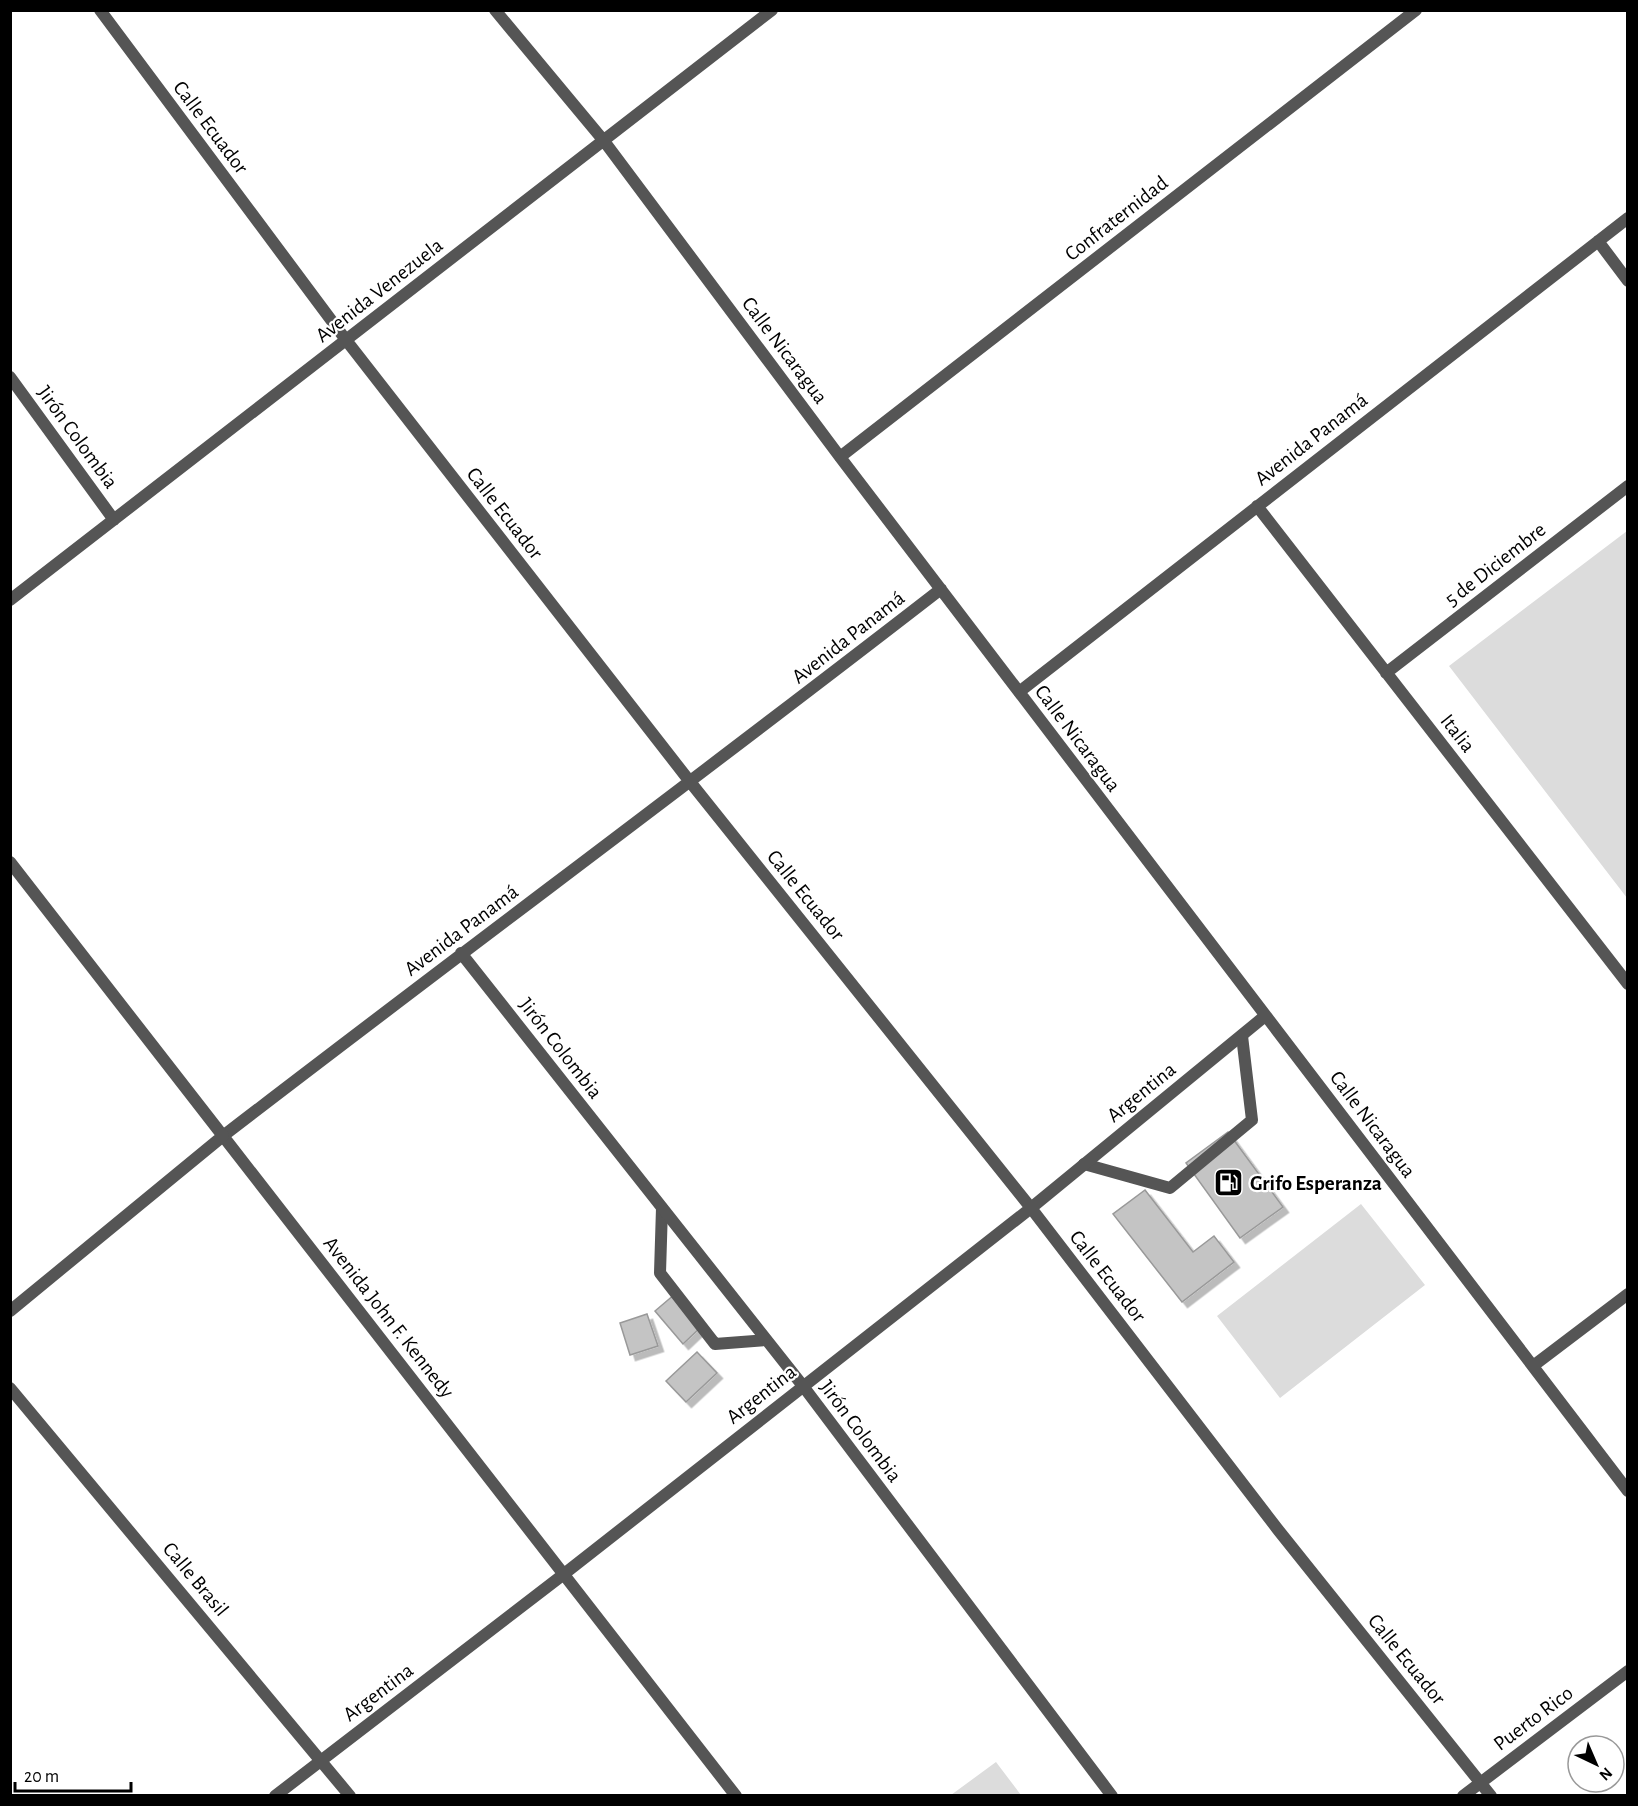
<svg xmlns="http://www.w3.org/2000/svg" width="1638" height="1806" font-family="'Alegreya Sans',sans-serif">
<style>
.green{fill:#dcdcdc}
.building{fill:#c4c4c4;stroke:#999;stroke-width:1.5;filter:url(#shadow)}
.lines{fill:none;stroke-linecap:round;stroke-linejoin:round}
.service{stroke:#555;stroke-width:12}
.minor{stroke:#555;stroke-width:12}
.tertiary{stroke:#555;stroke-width:12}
.labels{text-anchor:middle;stroke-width:4.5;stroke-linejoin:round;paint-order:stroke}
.street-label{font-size:21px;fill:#000;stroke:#fff}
.poi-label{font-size:21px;font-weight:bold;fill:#000;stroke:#fff;text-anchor:start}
</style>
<defs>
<filter id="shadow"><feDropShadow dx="5.5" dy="5.5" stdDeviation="0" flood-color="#0004"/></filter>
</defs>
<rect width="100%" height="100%" fill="#fff"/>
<path class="green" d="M1627,531V898L1449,666Z
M1361,1204L1425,1285L1280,1398L1217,1316Z
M996,1762L1021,1795H951Z"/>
<path class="building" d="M1228,1132L1283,1207L1240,1238L1186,1163Z
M1145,1190L1193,1252L1214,1236L1234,1262L1182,1302L1113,1214Z
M675,1294L702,1326L683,1344L655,1311Z
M647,1314L658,1346L630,1355L620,1323Z
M697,1352L717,1373L686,1402L666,1381Z"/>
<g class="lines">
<path class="service" d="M1084,1164L1170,1188L1252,1120L1242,1036
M662,1208L660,1273L715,1344L766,1340"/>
<path class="minor" d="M100,10L346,340L691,783L1031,1208L1279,1531L1491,1796
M495,10L604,141L840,457L1628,1491
M1598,241L1628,281
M10,377L114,520
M840,457L1416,10
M1257,506L1628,984
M10,600L772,10
M1386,673L1628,486
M1019,692L1628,218
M461,953L803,1386L1112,1796
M1533,1366L1628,1294
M10,1388L350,1796
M275,1796L564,1574L1031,1208L1265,1016
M736,1796L223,1136C462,952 704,773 941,589
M1463,1796L1628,1671"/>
<path class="tertiary" d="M10,862L223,1136L10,1311"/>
</g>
<defs>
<symbol id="fuel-square" viewBox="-11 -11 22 22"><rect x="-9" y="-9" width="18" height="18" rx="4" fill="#000" stroke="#fff"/><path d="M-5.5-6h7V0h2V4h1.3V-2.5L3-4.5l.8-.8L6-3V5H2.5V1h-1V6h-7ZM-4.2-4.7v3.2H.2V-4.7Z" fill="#fff"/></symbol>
</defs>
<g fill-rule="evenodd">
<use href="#fuel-square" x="1212" y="1166" width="33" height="33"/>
</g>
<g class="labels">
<g class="street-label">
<text transform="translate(211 127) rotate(53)" y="7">Calle Ecuador</text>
<text transform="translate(1116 218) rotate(-38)" y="7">Confraternidad</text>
<text transform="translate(379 290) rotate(-38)" y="7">Avenida Venezuela</text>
<text transform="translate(785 350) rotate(53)" y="7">Calle Nicaragua</text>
<text transform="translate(78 437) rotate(54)" y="7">Jirón Colombia</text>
<text transform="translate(1311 439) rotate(-38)" y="7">Avenida Panamá</text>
<text transform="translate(505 513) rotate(52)" y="7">Calle Ecuador</text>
<text transform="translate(1495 564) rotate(-38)" y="7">5 de Diciembre</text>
<text transform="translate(848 637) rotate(-38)" y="7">Avenida Panamá</text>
<text transform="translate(1458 733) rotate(52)" y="7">Italia</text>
<text transform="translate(1078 738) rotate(53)" y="7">Calle Nicaragua</text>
<text transform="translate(806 895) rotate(51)" y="7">Calle Ecuador</text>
<text transform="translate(461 930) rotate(-37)" y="7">Avenida Panamá</text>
<text transform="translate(561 1048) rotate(52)" y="7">Jirón Colombia</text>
<text transform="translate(1141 1092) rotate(-39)" y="7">Argentina</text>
<text transform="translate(1373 1124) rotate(53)" y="7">Calle Nicaragua</text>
<text transform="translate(1108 1276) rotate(52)" y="7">Calle Ecuador</text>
<text transform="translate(389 1317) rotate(52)" y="7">Avenida John F. Kennedy</text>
<text transform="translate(761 1394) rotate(-38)" y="7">Argentina</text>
<text transform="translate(861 1431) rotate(53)" y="7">Jirón Colombia</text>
<text transform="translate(196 1579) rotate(50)" y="7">Calle Brasil</text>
<text transform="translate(1407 1659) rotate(51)" y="7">Calle Ecuador</text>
<text transform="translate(378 1692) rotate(-37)" y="7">Argentina</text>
<text transform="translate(1533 1718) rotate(-37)" y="7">Puerto Rico</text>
</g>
<g class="poi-label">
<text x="1250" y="1190">Grifo Esperanza</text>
</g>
</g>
<rect width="1638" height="1806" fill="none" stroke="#000000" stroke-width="24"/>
<g transform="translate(1596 1764) rotate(136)"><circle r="28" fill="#ffffff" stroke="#999999" stroke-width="1.5"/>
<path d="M0-4.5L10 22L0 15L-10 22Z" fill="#000000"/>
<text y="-9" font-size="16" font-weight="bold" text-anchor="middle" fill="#000000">N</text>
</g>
<path d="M15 1782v9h116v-9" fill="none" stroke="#000000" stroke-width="3"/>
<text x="24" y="1782" font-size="18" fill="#000000" stroke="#ffffff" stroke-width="4.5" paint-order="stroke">20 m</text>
</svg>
